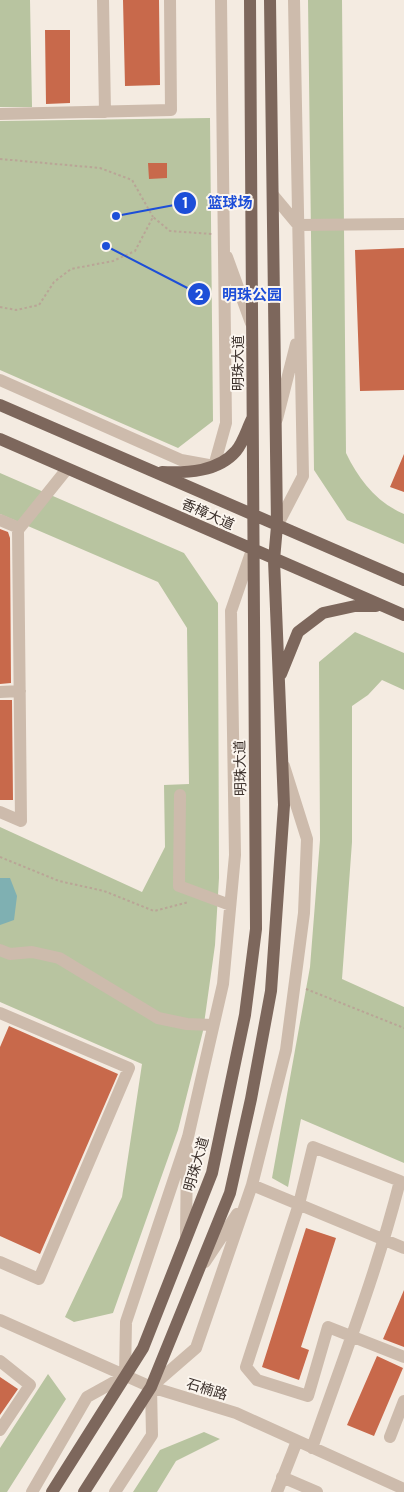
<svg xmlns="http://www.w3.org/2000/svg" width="404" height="1492" font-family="'DM Sans','Noto Sans SC',sans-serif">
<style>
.green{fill:#b8c4a0}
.water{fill:#7fb0b2}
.building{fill:#c8694b}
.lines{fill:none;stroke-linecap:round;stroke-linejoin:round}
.path{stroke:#b9a596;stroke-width:2;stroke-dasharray:2.5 2.5;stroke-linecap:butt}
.minor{stroke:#cdbbac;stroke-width:12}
.major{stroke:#7d675c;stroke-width:12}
.labels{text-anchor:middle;stroke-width:4;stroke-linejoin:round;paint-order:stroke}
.street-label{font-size:14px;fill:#3b302b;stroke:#fbf5ee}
.leader{fill:none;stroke:#1d4ed8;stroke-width:2}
.callout-dot{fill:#1d4ed8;stroke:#fbf5ee;stroke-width:2}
.mark-label{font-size:15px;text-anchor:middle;font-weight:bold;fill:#fff}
.callout-label{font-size:15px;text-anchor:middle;font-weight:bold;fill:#1d4ed8;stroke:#fbf5ee;stroke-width:4;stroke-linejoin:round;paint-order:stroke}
</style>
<rect width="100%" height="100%" fill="#f4ebe1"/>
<path class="green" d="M0,0H30L32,107H0Z
M308,0H342L346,453C359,480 376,502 404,514V544L347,520L314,470Z
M210,118L213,421L178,448L0,370V121Z
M0,473L184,553L218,603L219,878L215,945L203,1031L178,1130L113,1313L74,1322L65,1317L122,1197L142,1064L0,1002V827L142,892L165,847L164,785L189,784L187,628L158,582L0,514Z
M355,632L404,653V690L382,680L368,695L352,706V842L342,979L404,1007V1163L301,1119L288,1187L272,1178L310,967L320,840L319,662Z
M48,1374L66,1399L7,1492H0V1448Z
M204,1432L220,1439L176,1461L157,1492H133L160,1450Z"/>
<path class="water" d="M0,878H10L17,896L14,920L0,925Z"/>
<path class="building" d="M123,0H159L160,85L125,86Z
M45,30H70V103L46,104Z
M148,163H167V178L149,179Z
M404,248V390L360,391L355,250Z
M404,454V492L390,487Z
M0,529L8,532L10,538L11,683L0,684Z
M0,700H12L13,800H0Z
M9,1026L118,1074L40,1254L0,1236V1047Z
M306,1228L336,1238L301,1347L309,1350L299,1380L262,1367Z
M404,1290V1347L383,1339Z
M377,1356L403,1368L374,1436L347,1425Z
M0,1377L18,1389L0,1415Z"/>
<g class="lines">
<path class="path" d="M0,159L100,168L132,180L153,217
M0,307L16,310L39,305L54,282L71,269L113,261L135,251L153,217L170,231L212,234
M0,857L59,881L104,891L154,911L189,902
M306,989L404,1028"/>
<path class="minor" d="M103,0L105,112
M0,114L171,110L170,0
M273,195L298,225L404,224
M227,257L251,323
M0,380L181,460L214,466L226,423L221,0
M277,419L296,344
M0,520L19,528
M277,526L303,476L294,0
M0,692L20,691
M180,795L179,886L230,905
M0,812L21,821L18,530L67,469
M0,950L10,954L32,952L59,958L158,1018L187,1024L213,1025
M0,1013L129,1068L39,1279L0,1262
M252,1185L404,1248
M186,1237L187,1150
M205,1262L237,1214
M0,1320L151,1387L236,1413L404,1489
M0,1361L30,1385L0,1430
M390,1437L404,1401
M312,1448C343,1359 377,1272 400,1181L313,1147L299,1204L246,1367L257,1380L308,1396L328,1327L404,1357
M282,1477L317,1492
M32,1492L87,1397L125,1376L126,1322L188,1137L223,984L235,855L231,611L252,550
M115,1492L152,1435L151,1387L196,1348L252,1185L286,1050L304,913L307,839L284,766
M277,1492L297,1441"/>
<path class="major" d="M0,405L404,580
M0,439L404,615
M162,472C187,473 218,472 236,451C243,443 247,429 252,419
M281,674L298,632L323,613L355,606H376
M52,1492L143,1348L212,1173L245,1015L256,929L250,0
M84,1492L151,1387L230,1193L251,1099L271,991L284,805L274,560L277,526L270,0"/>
</g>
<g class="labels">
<g class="street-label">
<text transform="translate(238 363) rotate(-90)" y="5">明珠大道</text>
<text transform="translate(208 514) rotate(24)" y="5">香樟大道</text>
<text transform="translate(240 768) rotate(-91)" y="5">明珠大道</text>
<text transform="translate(196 1164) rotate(-74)" y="5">明珠大道</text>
<text transform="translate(207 1389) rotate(17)" y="5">石楠路</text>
</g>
</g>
<path class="leader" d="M116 216L185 203M106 246L199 294"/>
<g class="callout-dot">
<circle cx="116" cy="216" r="5"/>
<circle cx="106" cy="246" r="5"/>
<circle cx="185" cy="203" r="12"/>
<circle cx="199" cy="294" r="12"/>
</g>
<g class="mark-label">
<text x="185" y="208">1</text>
<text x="199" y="300">2</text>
</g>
<g class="callout-label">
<text x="230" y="208">篮球场</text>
<text x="252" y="300">明珠公园</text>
</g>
</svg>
